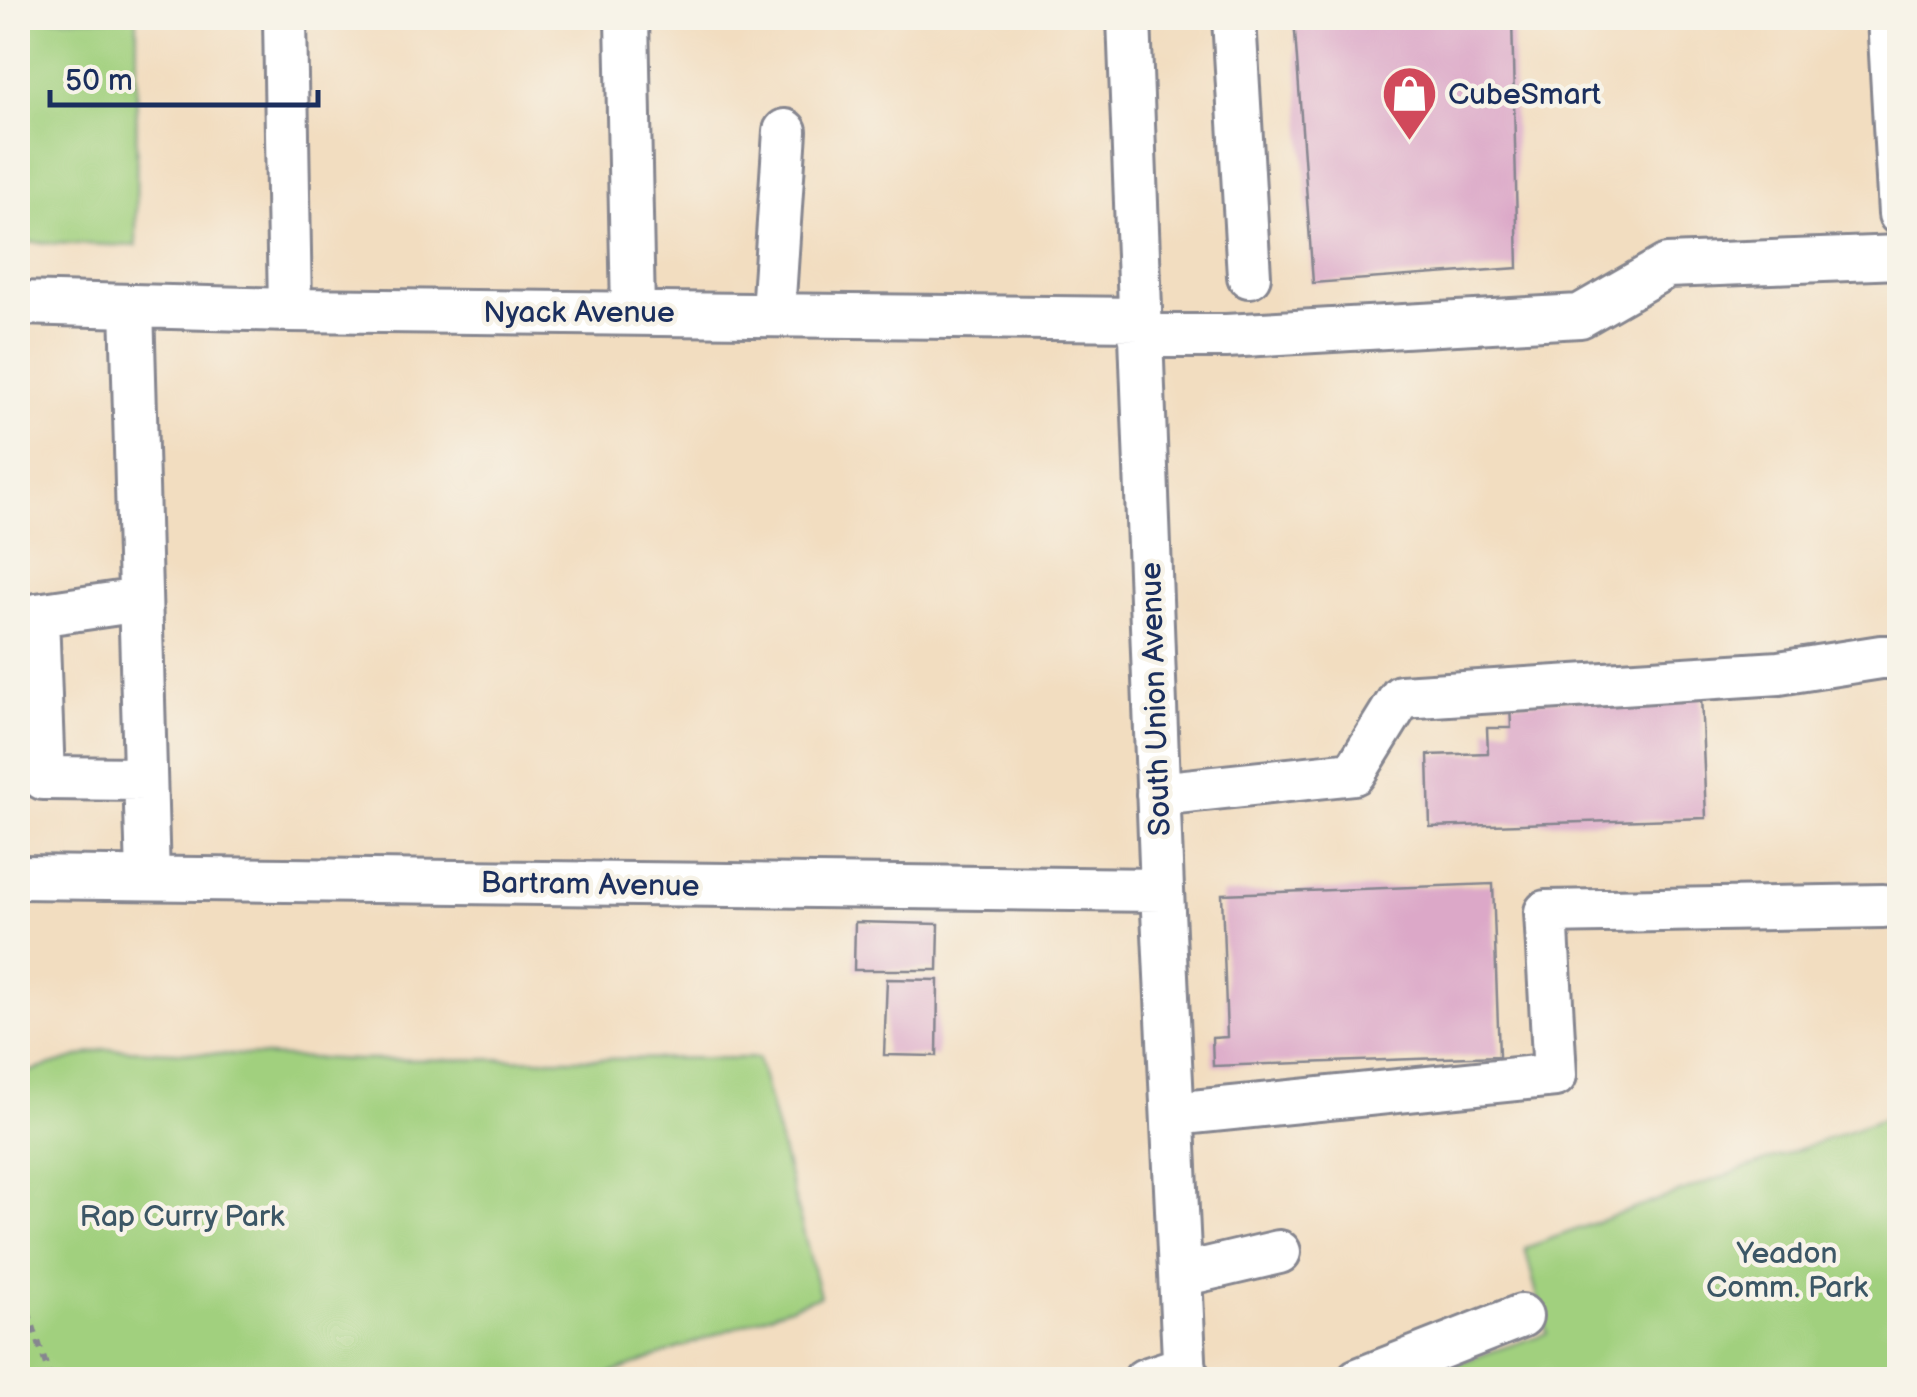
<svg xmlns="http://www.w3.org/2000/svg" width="1917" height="1397" font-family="'Balsamiq Sans',sans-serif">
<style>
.green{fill:#a1d07e;stroke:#5e806e;stroke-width:2.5}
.building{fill:#dca8c8}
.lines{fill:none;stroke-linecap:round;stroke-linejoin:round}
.minor-casing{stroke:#86868f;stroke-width:48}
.path{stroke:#86868f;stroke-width:6;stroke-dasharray:8 8;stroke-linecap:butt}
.minor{stroke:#fff;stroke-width:42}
.labels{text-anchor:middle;stroke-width:9;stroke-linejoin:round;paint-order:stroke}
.poi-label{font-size:30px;fill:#1b2f5e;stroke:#f7f3e8;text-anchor:start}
.street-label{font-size:30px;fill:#1b2f5e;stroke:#f7f3e8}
.park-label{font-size:30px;fill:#3c5766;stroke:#f7f3e8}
</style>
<rect width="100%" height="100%" fill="#f7f3e8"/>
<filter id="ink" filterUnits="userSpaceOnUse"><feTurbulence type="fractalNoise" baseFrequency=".01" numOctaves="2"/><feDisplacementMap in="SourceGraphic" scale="20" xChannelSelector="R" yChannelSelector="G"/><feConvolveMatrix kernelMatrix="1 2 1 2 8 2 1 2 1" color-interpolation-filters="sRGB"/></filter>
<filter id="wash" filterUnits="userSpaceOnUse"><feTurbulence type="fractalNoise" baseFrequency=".0048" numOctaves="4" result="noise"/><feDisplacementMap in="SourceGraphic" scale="40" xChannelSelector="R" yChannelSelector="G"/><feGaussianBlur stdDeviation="2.25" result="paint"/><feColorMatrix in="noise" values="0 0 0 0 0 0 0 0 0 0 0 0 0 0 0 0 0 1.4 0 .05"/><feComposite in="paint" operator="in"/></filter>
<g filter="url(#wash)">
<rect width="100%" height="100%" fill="#f2ddc0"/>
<path class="green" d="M18,18H137L136,246L18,242Z
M105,1049L356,1060L758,1058L820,1296L596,1379H18V1075Z
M1899,1113V1379L1407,1380L1547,1333L1525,1248Z"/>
<g id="blocks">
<path class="building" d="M1294,18H1512L1518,268L1313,283Z
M1701,695L1706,818L1430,827L1428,755L1488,753L1487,728H1511L1510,702Z
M1493,884L1499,1056L1213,1066L1212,1038L1227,1037L1222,894Z
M855,922L939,924L938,970H854Z
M887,979L938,980L937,1056L884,1055Z"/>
</g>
</g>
<g filter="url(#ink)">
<use href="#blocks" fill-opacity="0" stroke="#86868f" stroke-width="2.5"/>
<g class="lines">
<defs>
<path id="minor" d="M285,18L290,310
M627,18L633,312
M1129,18L1162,890L1185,1380
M1234,18L1249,276
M1889,18L1900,214
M18,303L290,310L1140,319
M132,306L148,878
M773,313L785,131
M1140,336H1226L1580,316L1667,266L1900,257
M140,600L37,615L43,778L145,779
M1158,794L1354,773L1401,697L1779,673L1881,657H1900
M18,877L1162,890
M1173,1114L1555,1075L1546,912L1883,906
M1181,1275L1279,1252
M1145,1380L1185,1367
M1358,1380L1521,1316"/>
</defs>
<use href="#minor" class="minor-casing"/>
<path class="path" d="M18,1281L51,1380"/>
<use href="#minor" class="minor"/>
</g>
</g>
<defs>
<symbol id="shop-pin" viewBox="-11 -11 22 30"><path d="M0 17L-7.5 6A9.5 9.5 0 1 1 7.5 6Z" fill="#d1495b" stroke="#f7f3e8"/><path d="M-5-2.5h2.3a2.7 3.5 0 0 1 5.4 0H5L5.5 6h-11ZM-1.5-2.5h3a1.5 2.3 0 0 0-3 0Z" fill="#fff"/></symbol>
</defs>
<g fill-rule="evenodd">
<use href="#shop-pin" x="1378" y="62" width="63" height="86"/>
</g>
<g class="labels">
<g class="poi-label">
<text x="1448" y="104">CubeSmart</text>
</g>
<g class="street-label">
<text x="579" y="322">Nyack Avenue</text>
<text transform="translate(1155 699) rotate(-92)" y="10">South Union Avenue</text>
<text transform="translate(590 884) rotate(1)" y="10">Bartram Avenue</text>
</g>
<g class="park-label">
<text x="182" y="1226">Rap Curry Park</text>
<text x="1787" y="1263">Yeadon<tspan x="1787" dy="34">Comm. Park</tspan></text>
</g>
</g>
<rect width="1917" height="1397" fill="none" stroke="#f7f3e8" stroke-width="60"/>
<path d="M50 90v15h268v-15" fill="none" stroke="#1b2f5e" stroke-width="5"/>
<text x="65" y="90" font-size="30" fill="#1b2f5e" stroke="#f7f3e8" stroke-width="8" paint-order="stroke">50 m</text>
</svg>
